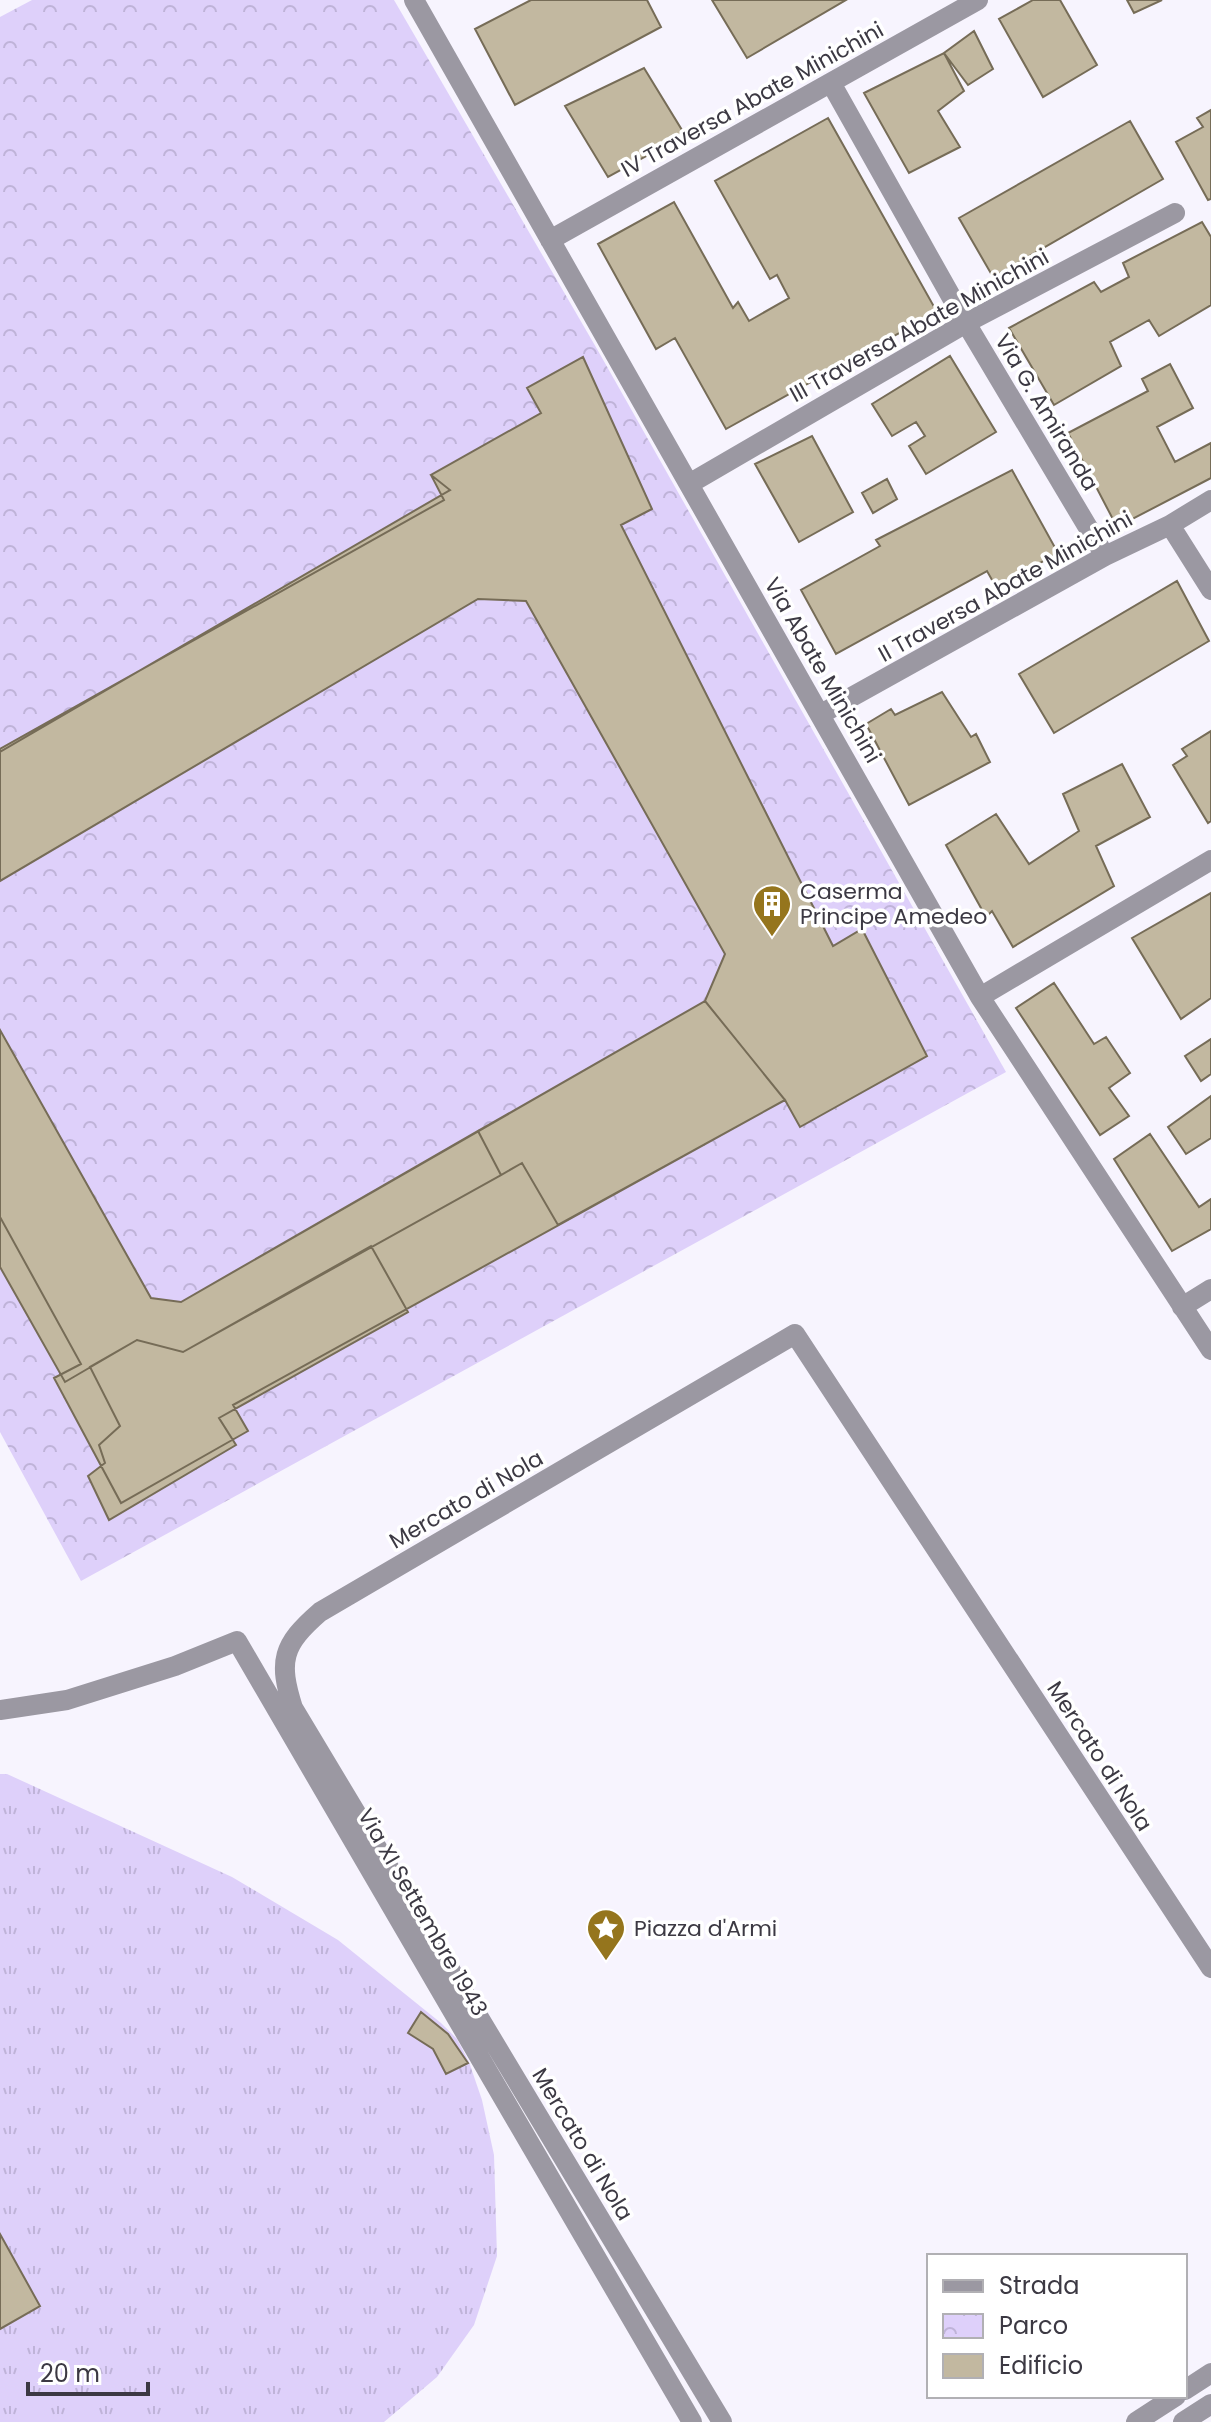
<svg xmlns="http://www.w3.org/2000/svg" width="1211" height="2422" font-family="Poppins,sans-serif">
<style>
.grass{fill:url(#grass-tufts)}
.park{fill:url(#park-crowns)}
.building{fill:#c2b8a0;stroke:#766c57;stroke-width:2}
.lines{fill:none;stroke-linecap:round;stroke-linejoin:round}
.minor{stroke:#9b98a2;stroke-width:20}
.labels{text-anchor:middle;stroke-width:7;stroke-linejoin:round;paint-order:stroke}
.street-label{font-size:22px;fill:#3c3943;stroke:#fff}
.poi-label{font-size:22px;fill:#3c3943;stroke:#fff;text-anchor:start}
</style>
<defs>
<pattern id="grass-tufts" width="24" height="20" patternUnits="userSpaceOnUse" patternTransform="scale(2)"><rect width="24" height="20" fill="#ded0fa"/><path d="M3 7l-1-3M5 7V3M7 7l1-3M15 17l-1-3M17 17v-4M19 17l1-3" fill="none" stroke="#bfb3d8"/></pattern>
<pattern id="park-crowns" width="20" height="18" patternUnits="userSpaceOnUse" patternTransform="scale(2)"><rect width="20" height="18" fill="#ded0fa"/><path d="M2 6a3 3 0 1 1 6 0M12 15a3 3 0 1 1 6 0" fill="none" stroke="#bfb3d8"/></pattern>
</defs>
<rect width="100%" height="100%" fill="#f7f4fe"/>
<path class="grass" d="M0,1774H7L232,1877L338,1940L441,2023L457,2039L469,2062L482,2100L494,2155L497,2256L474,2325L437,2377L384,2422H0Z"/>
<path class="park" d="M32,0H394L597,349L1006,1072L81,1581L0,1432V17Z"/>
<path class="building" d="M531,0H647L661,27L515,105L475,29Z
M712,0H846L747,58Z
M1033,0H1060L1097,65L1043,97L999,19Z
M1127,0H1162L1134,13Z
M974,31L993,69L968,85L944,53Z
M944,53L964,91L938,111L960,147L909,173L864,93Z
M644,68L685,135L608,177L565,106Z
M1211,110V199L1208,200L1176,142L1203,127L1197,118Z
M828,118L937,312L726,429L675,338L656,349L598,244L674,202L733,308L738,302L749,321L789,298L777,275L770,279L715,181Z
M1130,121L1163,179L993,277L959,218Z
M1202,222L1211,237V305L1159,336L1149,320L1110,342L1121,366L1054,405L1009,328L1094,282L1101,292L1129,277L1123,263Z
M950,356L996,432L926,474L909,446L925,436L916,422L892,436L872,404Z
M583,357L652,509L621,525L833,946L862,929L927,1056L800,1127L785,1100L233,1405L248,1431L121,1503L54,1378L81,1364L0,1217V1030L151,1298L181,1302L705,1001L725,954L526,601L478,599L0,881V752L450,490L431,475L541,413L527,388Z
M583,357L652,509L621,525L833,946L862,929L927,1056L800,1127L785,1100L705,1001L725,954L526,601L478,599L0,881V749L444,500L431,475L541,413L527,388Z
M1170,364L1193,408L1157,427L1175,462L1211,443V478L1117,527L1068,433L1148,391L1142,379Z
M812,436L853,512L799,542L755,464Z
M1012,470L1058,553L996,587L987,571L836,654L801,590L880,546L876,540Z
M887,479L897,499L873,513L862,493Z
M1177,581L1209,641L1054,733L1019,674Z
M942,692L971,737L976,734L990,762L909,805L866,724L891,709L895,715Z
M1211,731V821L1208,823L1173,765L1187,756L1182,749Z
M1122,764L1150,817L1096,846L1114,886L1013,947L992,911L986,917L946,845L996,814L1029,864L1079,831L1063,794Z
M1211,893V998L1181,1019L1132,938Z
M1054,983L1094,1044L1106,1037L1130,1073L1109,1088L1129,1116L1100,1135L1016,1008Z
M705,1001L785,1100L558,1225L522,1163L501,1175L478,1131Z
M0,1030L151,1298L181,1302L478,1131L501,1175L183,1352L137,1340L65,1382L0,1267Z
M1211,1039V1074L1201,1081L1185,1056Z
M1211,1096V1138L1186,1154L1168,1127Z
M1150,1134L1199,1207L1211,1199V1229L1172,1251L1114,1159Z
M371,1246L408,1312L219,1418L236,1445L109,1520L88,1476L105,1463L99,1445L120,1426L90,1367L137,1340L183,1352Z
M421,2012L448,2034L468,2063L446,2074L433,2049L408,2033Z
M0,2234L40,2306L0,2329Z"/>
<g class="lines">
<path class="minor" d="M414,0L980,997L1211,1350
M831,83L966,323L1105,556
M550,240L978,0
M689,484L966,323L1175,213
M1170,525L1211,590
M821,714L1105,556L1170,525L1211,500
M980,997L1211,860
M1182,1307L1211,1289
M0,1710L67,1700L175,1666L237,1641L692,2422
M1185,2390L1211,2373
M722,2422L293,1708C278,1661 282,1645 320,1612L795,1334L1211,1968
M1136,2422L1176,2396
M1183,2422L1211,2404"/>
</g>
<defs>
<symbol id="building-pin" viewBox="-11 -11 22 30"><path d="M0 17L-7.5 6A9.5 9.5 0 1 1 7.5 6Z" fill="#95751d" stroke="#fff"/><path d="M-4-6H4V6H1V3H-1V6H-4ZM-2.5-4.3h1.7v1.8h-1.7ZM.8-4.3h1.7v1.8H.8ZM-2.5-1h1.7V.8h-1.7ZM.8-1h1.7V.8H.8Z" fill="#fff"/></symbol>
<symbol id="sight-pin" viewBox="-11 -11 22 30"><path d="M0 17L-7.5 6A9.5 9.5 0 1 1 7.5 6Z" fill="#95751d" stroke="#fff"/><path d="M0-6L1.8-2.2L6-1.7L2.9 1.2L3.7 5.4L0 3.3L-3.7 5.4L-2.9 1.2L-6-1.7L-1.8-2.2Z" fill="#fff"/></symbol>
</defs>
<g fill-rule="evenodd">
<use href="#building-pin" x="750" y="882" width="44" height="60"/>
<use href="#sight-pin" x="584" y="1906" width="44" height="60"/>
</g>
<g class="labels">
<g class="street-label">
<text transform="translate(752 99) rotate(-29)" y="8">IV Traversa Abate Minichini</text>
<text transform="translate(919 325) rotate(-29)" y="8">III Traversa Abate Minichini</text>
<text transform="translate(1047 412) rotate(59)" y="8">Via G. Amiranda</text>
<text transform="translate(1005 586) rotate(-29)" y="8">II Traversa Abate Minichini</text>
<text transform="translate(823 670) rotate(60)" y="8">Via Abate Minichini</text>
<text transform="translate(466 1499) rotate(-30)" y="8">Mercato di Nola</text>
<text transform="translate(1100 1756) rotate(57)" y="8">Mercato di Nola</text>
<text transform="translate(423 1912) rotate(60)" y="8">Via XI Settembre 1943</text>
<text transform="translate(583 2144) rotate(59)" y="8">Mercato di Nola</text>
</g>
<g class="poi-label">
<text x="800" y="899">Caserma<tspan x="800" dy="25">Principe Amedeo</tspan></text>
<text x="634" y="1936">Piazza d'Armi</text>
</g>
</g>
<rect x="927" y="2254" width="260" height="144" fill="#ffffff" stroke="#b1b0b4" stroke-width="2"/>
<rect x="943" y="2280" width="40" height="12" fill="#9b98a2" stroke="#b1b0b4" stroke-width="2"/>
<text x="999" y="2294" font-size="24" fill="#3c3943">Strada</text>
<rect x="943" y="2314" width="40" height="24" fill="url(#park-crowns)" stroke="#b1b0b4" stroke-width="2"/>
<text x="999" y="2334" font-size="24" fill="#3c3943">Parco</text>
<rect x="943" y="2354" width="40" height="24" fill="#c2b8a0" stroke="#b1b0b4" stroke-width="2"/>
<text x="999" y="2374" font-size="24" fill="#3c3943">Edificio</text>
<path d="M28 2382v12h120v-12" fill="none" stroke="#3c3943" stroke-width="4"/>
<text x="40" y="2382" font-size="24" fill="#3c3943" stroke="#ffffff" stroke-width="6" paint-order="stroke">20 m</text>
</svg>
